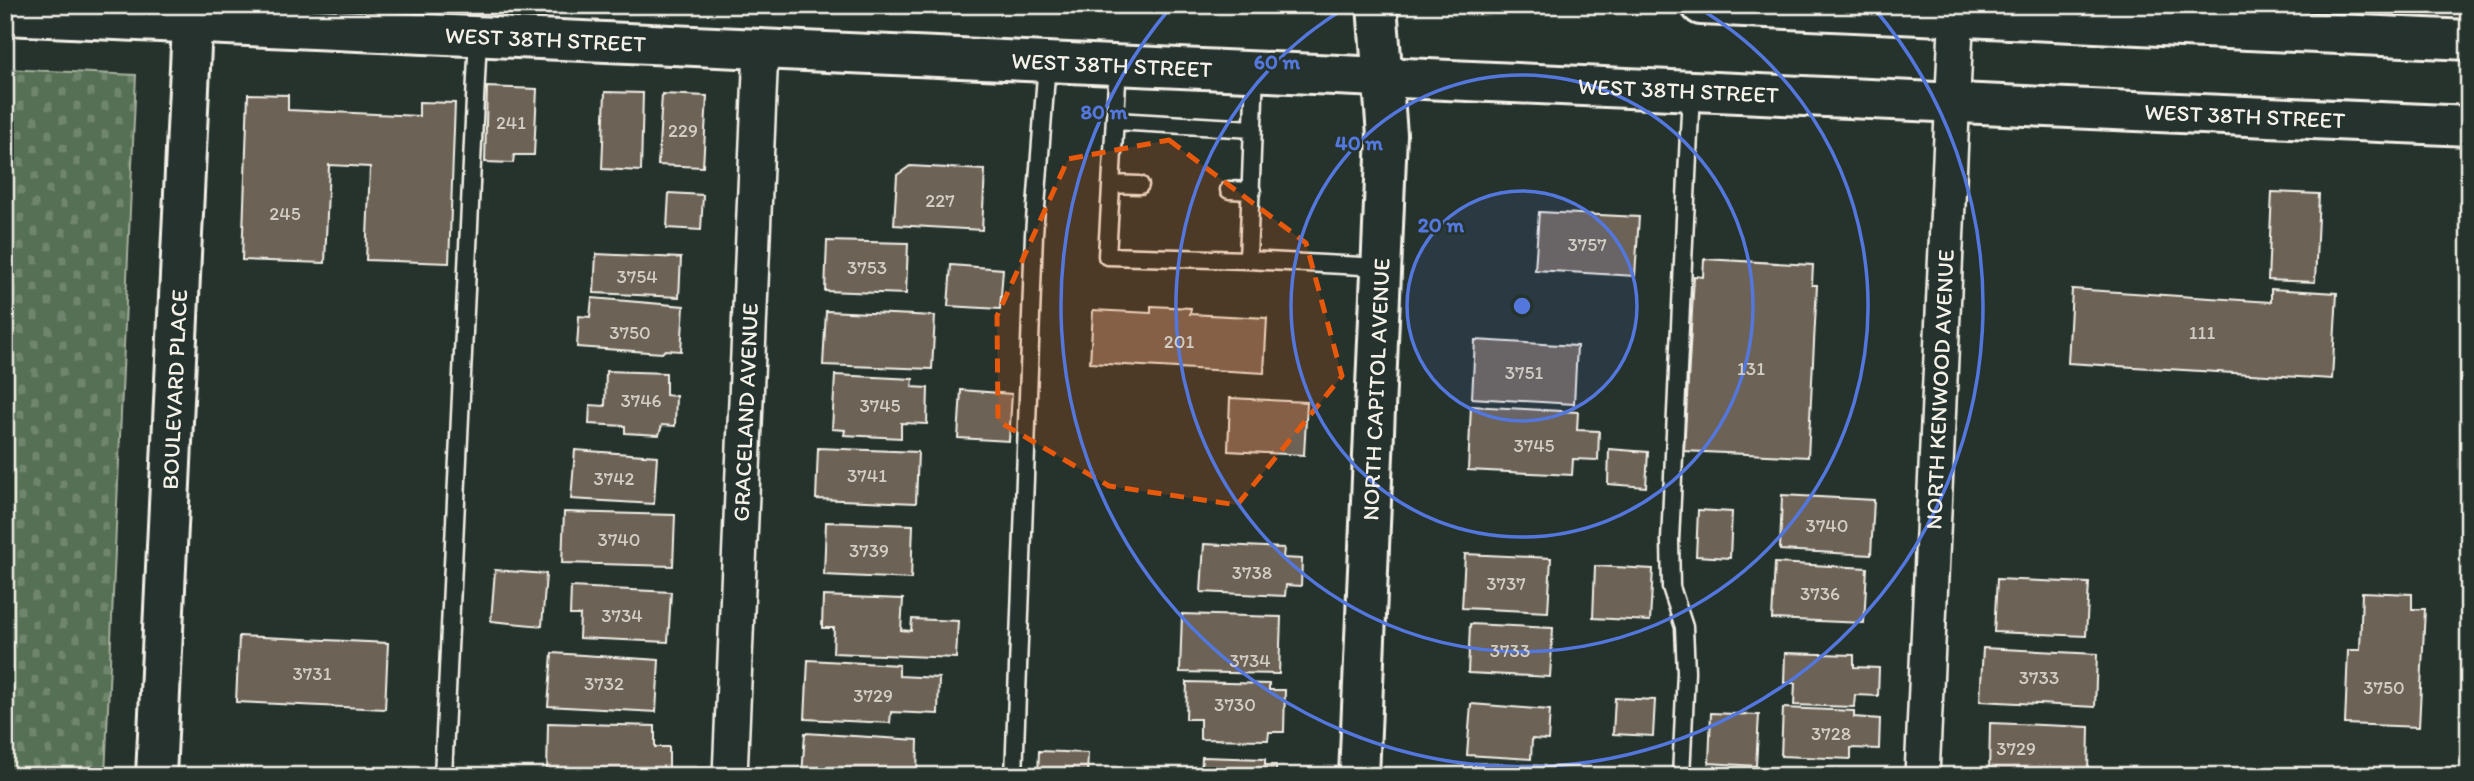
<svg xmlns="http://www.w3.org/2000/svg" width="2474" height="781" font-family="Itim,sans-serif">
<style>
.cemetery{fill:url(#cemetery-stones);stroke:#a6b09e;stroke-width:2}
.building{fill:#6d6257;stroke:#f4f1e8;stroke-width:2}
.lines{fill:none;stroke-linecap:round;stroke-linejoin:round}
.lane-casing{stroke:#f4f1e8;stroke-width:21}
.street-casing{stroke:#f4f1e8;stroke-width:38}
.secondary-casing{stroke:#f4f1e8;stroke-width:44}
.primary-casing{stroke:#f4f1e8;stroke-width:44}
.lane{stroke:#26332d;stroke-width:16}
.street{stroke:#26332d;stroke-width:33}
.secondary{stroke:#26332d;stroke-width:38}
.primary{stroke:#26332d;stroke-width:38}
.marked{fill:#e8590c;fill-opacity:0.2;stroke:#e8590c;stroke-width:5;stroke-dasharray:14 9;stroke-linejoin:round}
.ring{fill:none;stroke:#5377dc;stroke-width:3.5}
.labels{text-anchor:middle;stroke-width:5;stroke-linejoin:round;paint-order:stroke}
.number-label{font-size:19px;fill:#d2cdc4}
.street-label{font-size:23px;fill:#f4f1e8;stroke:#26332d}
.centre{fill:#5377dc;stroke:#26332d;stroke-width:3.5}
.ring-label{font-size:21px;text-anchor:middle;font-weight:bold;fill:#5377dc;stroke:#26332d;stroke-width:5;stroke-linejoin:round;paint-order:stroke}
</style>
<defs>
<pattern id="cemetery-stones" width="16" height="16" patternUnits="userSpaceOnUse" patternTransform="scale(1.75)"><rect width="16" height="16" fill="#577055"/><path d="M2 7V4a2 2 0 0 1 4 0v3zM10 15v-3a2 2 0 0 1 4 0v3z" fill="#70856d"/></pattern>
</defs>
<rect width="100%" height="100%" fill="#26332d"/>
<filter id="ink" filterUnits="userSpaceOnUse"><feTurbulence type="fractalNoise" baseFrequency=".0143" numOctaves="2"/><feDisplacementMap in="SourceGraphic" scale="14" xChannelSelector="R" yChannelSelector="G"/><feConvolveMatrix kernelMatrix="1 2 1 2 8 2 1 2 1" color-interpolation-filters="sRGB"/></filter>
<g filter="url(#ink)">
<path class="cemetery" d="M5,69L136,75L105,776H5Z"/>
<path class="building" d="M487,87L537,89L534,155H514L513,163L485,162Z
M605,92L643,93L641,171L602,169Z
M248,94L288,95V110L419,116V102L455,103L449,263L366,260L370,167L329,165L325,263L242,260Z
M662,94L707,96L703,167L658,165Z
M910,166L985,170L982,230L894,225L897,175Z
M2272,192L2319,194L2315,282L2268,280Z
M669,193L703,195L701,230L667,228Z
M1539,212L1639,217L1635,276L1535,270Z
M827,241L908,243L906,294L825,291Z
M596,254L681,258L679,297L594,293Z
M1704,259L1813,265L1812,285H1817L1808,457L1684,451L1694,276L1703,277Z
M951,265L1003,269L1000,309L948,306Z
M2072,289L2271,302V289L2337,293L2332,379L2068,363Z
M592,298L684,306L681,351L665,350L662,353L577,347L579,316L590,317Z
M1151,306L1191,308L1190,314L1267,318L1264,373L1090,363L1093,310L1151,313Z
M826,311L935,316L932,369L823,365Z
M1475,340L1577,346L1574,404L1472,398Z
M606,371L666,373V395L676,396L675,426L662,425L659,435L625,433V426L589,424L590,405L605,406Z
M835,375L913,379L912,387L928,388L927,424L901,423V438L844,435L845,430L832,429Z
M961,390L1012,394L1009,441L958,438Z
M1230,398L1307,402L1304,455L1228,451Z
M1471,406L1578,412L1577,430L1599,431L1598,460L1573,459L1572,475L1468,470Z
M818,448L918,452L916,503L816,499Z
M1609,449L1648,452L1646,487L1608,484Z
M575,450L657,456L654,504L571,499Z
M1782,495L1874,500L1871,555L1780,550Z
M1698,510L1732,512L1730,558L1696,556Z
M564,512L675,515L673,566L562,563Z
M826,522L913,525L911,579L824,575Z
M1204,544L1284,548L1283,558L1302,559L1301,586L1286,585L1285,596L1201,592Z
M1465,554L1551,558L1548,612L1462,608Z
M1775,563L1867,568L1864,623L1772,619Z
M1595,566L1653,569L1650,621L1593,618Z
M495,570L546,574L542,626L491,621Z
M1997,579L2089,583L2086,636L1994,632Z
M571,587L671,592L668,642L579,638L580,615H570Z
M2362,592L2412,594V609H2425L2419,727L2345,724L2348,650H2360Z
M823,596L903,599L901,630L911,631L912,619L958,621L956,658L833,653L834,628H822Z
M1182,614L1281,617L1279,674L1180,672Z
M1470,624L1553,628L1550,677L1468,673Z
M239,636L388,643L385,709L236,702Z
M1983,648L2097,654L2095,707L1980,701Z
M552,653L659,660L656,712L548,706Z
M1785,653L1854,655V667L1879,668L1878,696L1855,695L1854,707L1794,705L1795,683H1784Z
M808,660L899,665V676L939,678L938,714L891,712L890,723L805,719Z
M1187,682L1269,684V690H1285L1284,732H1269L1268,740L1200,739V719H1186Z
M1615,698L1655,700L1653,736L1613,734Z
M1471,704L1550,710L1548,740L1532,739L1531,759L1467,755Z
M1783,708L1854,711V717L1880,719L1879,749L1851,748V759L1781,756Z
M1711,713L1759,715L1756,766L1709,763Z
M548,723L655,726V747H669V776H547Z
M1990,723L2089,727L2088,776L1989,775Z
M805,733L918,740L917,776H802Z
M1039,751L1088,753L1087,776H1038Z
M1202,757L1265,759V765H1276V776H1201Z
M1475,763L1545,766V776H1475Z"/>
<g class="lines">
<defs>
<path id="lane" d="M1118,65L1107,256L1248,260
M1255,71L1248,260L1381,267
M1115,121L1253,129
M1111,184L1140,185
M1229,190L1252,191
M443,776L478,36
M1014,776L1034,234L1047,62
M1681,776L1686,672L1684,627L1671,587L1670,541L1691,91"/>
<g id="street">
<path id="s1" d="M730,776L761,49"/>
<path id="s2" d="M1922,776L1957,5"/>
</g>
<g id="secondary">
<path id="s3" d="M156,776L193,5"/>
<path id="s4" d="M1359,776L1387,135L1377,5"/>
</g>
<g id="primary">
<path d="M1701,5L2469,40"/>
<path id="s5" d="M5,15L2469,126"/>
</g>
</defs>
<use href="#lane" class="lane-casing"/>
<use href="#street" class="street-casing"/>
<use href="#secondary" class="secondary-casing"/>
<use href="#primary" class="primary-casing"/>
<use href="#lane" class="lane"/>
<use href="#street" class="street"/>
<use href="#secondary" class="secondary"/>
<use href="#primary" class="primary"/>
</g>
</g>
<path class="marked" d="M1169,140L1306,243L1342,376L1237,505L1109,486L998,421L997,316L1068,159Z"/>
<circle cx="1522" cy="306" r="115" fill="#5377dc" fill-opacity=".12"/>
<g class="ring">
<circle cx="1522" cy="306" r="115"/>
<circle cx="1522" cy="306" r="231"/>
<path d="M1695 6A346 346 0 1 1 1349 6"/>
<path d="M1873 7A461 461 0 1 1 1171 7"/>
</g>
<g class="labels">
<g class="number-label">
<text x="511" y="129">241</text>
<text x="683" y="137">229</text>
<text x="940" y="207">227</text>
<text x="285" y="220">245</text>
<text x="1587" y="251">3757</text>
<text x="867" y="274">3753</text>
<text x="637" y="283">3754</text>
<text x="630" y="339">3750</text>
<text x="2202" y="339">111</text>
<text x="1179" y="348">201</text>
<text x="1751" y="375">131</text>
<text x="1524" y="379">3751</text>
<text x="641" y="407">3746</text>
<text x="880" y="412">3745</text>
<text x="1534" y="452">3745</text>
<text x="867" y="482">3741</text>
<text x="614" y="485">3742</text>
<text x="1827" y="532">3740</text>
<text x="619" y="546">3740</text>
<text x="869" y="557">3739</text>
<text x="1252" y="579">3738</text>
<text x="1506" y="590">3737</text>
<text x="1820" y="600">3736</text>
<text x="622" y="622">3734</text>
<text x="1510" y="657">3733</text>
<text x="1250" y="667">3734</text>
<text x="312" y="680">3731</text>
<text x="2039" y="684">3733</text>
<text x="604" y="690">3732</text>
<text x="2384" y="694">3750</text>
<text x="873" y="702">3729</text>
<text x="1235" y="711">3730</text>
<text x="1831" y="740">3728</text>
<text x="2016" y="755">3729</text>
</g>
<g class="street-label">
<text dy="8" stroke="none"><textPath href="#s5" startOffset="541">WEST 38TH STREET</textPath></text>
<text dy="8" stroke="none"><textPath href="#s5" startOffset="1108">WEST 38TH STREET</textPath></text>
<text dy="8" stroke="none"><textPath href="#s5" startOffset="1675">WEST 38TH STREET</textPath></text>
<text dy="8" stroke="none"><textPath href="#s5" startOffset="2242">WEST 38TH STREET</textPath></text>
<text dy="8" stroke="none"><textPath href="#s3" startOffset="387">BOULEVARD PLACE</textPath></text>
<text dy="8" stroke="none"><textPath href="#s4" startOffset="387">NORTH CAPITOL AVENUE</textPath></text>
<text dy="8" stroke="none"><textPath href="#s2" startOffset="387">NORTH KENWOOD AVENUE</textPath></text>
<text dy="8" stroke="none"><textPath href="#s1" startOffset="364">GRACELAND AVENUE</textPath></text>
</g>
</g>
<circle cx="1522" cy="306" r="10" class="centre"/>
<g class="ring-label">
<text x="1277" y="69">60 m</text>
<text x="1104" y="119">80 m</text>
<text x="1359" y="150">40 m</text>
<text x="1441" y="232">20 m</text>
</g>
<rect width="2474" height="781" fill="none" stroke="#26332d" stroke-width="28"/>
<rect x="14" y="14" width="2446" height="753" fill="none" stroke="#f4f1e8" stroke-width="2.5" filter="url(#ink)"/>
</svg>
